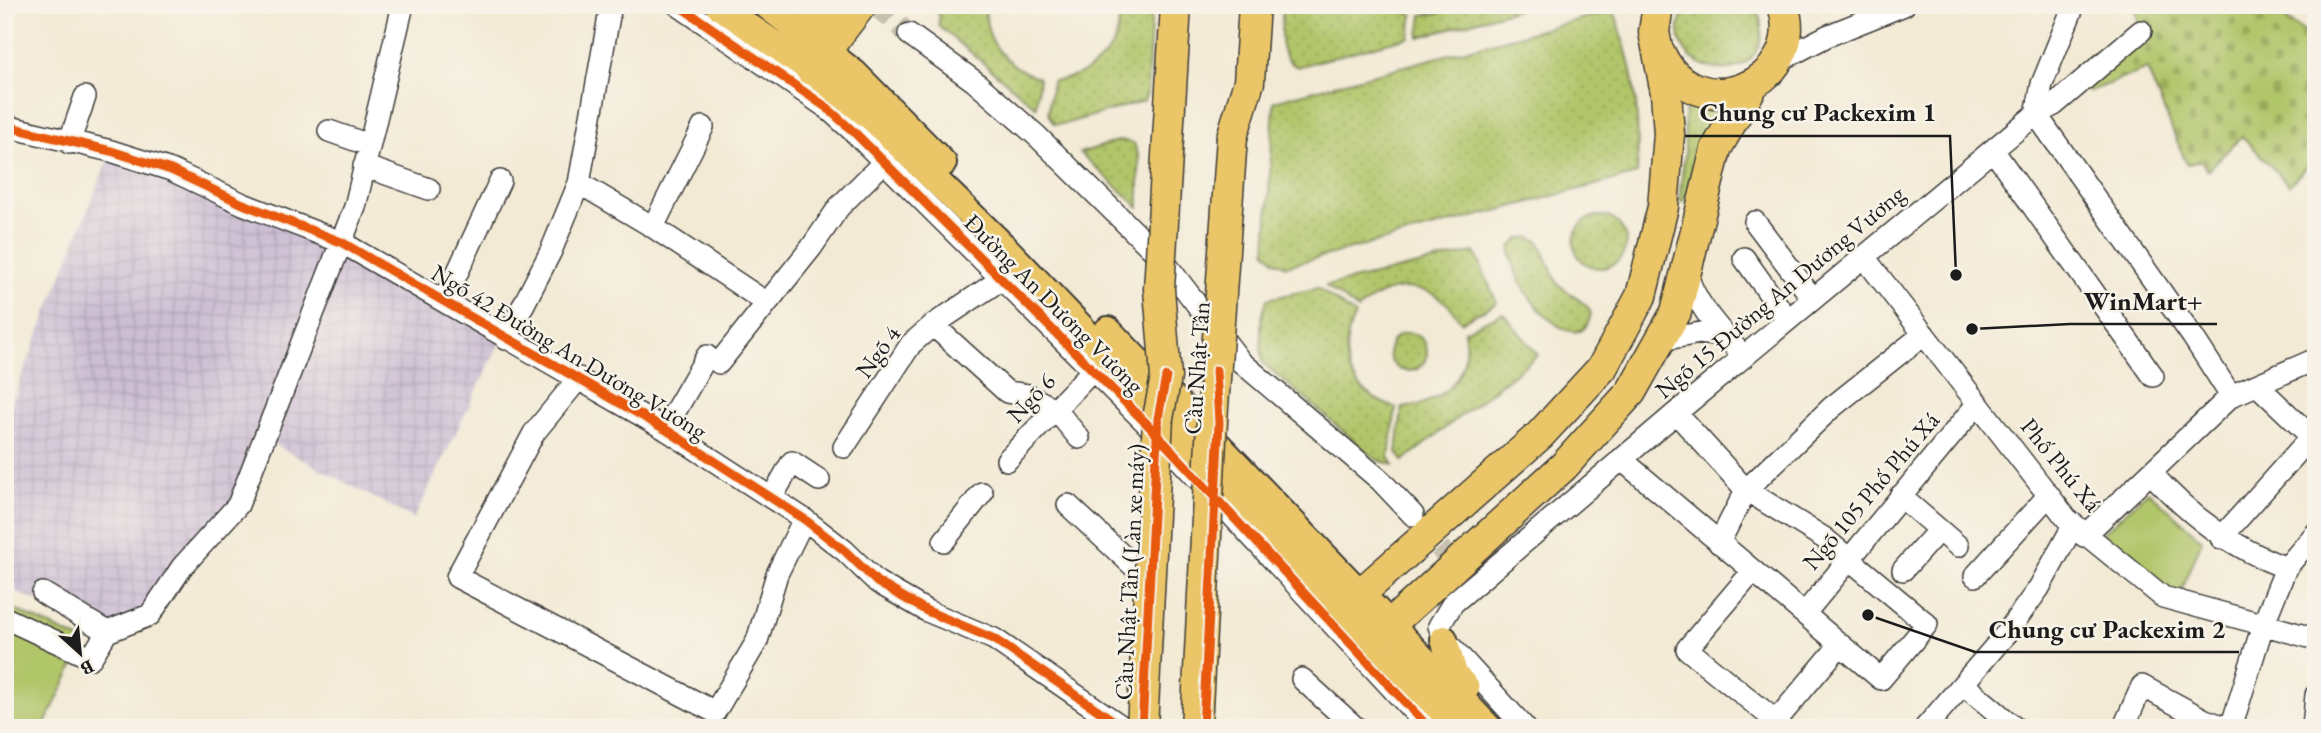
<svg xmlns="http://www.w3.org/2000/svg" width="2321" height="733" font-family="'EB Garamond',serif">
<style>
.industrial{fill:url(#industrial-grid)}
.grass{fill:url(#grass-dots);stroke:#667042;stroke-width:2}
.cemetery{fill:url(#cemetery-stones);stroke:#667042;stroke-width:2}
.green{fill:#b1c569;stroke:#667042;stroke-width:2}
.lines{fill:none;stroke-linecap:round;stroke-linejoin:round}
.minor-tunnel{stroke:#c8c1b0;stroke-width:21;stroke-dasharray:21 10;stroke-linecap:butt}
.minor-casing{stroke:#3c3b38;stroke-width:24}
.major-casing{stroke:#3c3b38;stroke-width:30}
.highway-casing{stroke:#3c3b38;stroke-width:33}
.minor{stroke:#fff;stroke-width:21}
.major{stroke:#ebc669;stroke-width:26}
.highway{stroke:#ebc669;stroke-width:30}
.highway-bridge-casing{stroke:#3c3b38;stroke-width:33;stroke-linecap:butt}
.highway-bridge{stroke:#ebc669;stroke-width:30}
.cycleway-casing{stroke:#f7f3e8;stroke-width:13}
.cycleway{stroke:#e8590c;stroke-width:9}
.labels{text-anchor:middle;stroke-width:5;stroke-linejoin:round;paint-order:stroke}
.street-label{font-size:24px;fill:#1c1c1c;stroke:#f7f3e8}
.leader{fill:none;stroke:#1c1c1c;stroke-width:2.5}
.callout-dot{fill:#1c1c1c;stroke:#f7f3e8;stroke-width:2.5}
.callout-label{font-size:26px;text-anchor:middle;font-weight:bold;fill:#1c1c1c;stroke:#f7f3e8;stroke-width:5;stroke-linejoin:round;paint-order:stroke}
</style>
<defs>
<pattern id="industrial-grid" width="8" height="8" patternUnits="userSpaceOnUse" patternTransform="scale(1.75)"><rect width="8" height="8" fill="#ccbed4"/><path d="M0 4h8M4 0v8" fill="none" stroke="#afa3b5"/></pattern>
<pattern id="grass-dots" width="8" height="8" patternUnits="userSpaceOnUse" patternTransform="scale(1.75)"><rect width="8" height="8" fill="#b1c569"/><path d="M2 2h.1M6 6h.1" fill="none" stroke="#98a95a" stroke-width="1.8" stroke-linecap="round"/></pattern>
<pattern id="cemetery-stones" width="16" height="16" patternUnits="userSpaceOnUse" patternTransform="scale(1.75)"><rect width="16" height="16" fill="#b1c569"/><path d="M2 7V4a2 2 0 0 1 4 0v3zM10 15v-3a2 2 0 0 1 4 0v3z" fill="#98a95a"/></pattern>
</defs>
<rect width="100%" height="100%" fill="#f7f3e8"/>
<filter id="ink" filterUnits="userSpaceOnUse"><feTurbulence type="fractalNoise" baseFrequency=".0143" numOctaves="2"/><feDisplacementMap in="SourceGraphic" scale="14" xChannelSelector="R" yChannelSelector="G"/><feConvolveMatrix kernelMatrix="1 2 1 2 8 2 1 2 1" color-interpolation-filters="sRGB"/></filter>
<filter id="wash" filterUnits="userSpaceOnUse"><feTurbulence type="fractalNoise" baseFrequency=".00686" numOctaves="4" result="noise"/><feDisplacementMap in="SourceGraphic" scale="28" xChannelSelector="R" yChannelSelector="G"/><feGaussianBlur stdDeviation="1.57" result="paint"/><feColorMatrix in="noise" values="0 0 0 0 0 0 0 0 0 0 0 0 0 0 0 0 0 1.4 0 .05"/><feComposite in="paint" operator="in"/></filter>
<g filter="url(#wash)">
<rect width="100%" height="100%" fill="#f3ead5"/>
<path class="industrial" d="M111,151L341,242L503,336L414,519L264,439L238,505L150,615L107,632L5,587V419Z"/>
<path class="grass" d="M938,5H986C983,42 1006,66 1039,78L1036,107L939,26Z
M1117,5H1152L1147,93L1144,101L1064,124H1054L1048,114L1052,81C1091,77 1127,48 1117,5Z
M1283,5H1392L1413,15L1409,37L1297,67C1274,54 1282,29 1283,5Z
M1454,5H1532L1419,37L1422,15L1439,13Z
M1687,5H1754C1761,15 1762,25 1761,36C1751,98 1650,65 1687,5Z
M1614,10C1635,74 1640,108 1637,174L1286,266L1275,261L1266,251L1274,101Z
M1684,89L1723,100L1698,152L1684,202L1679,201L1685,151Z
M1121,140L1134,143L1139,158V207L1080,153Z
M1574 242a26 26 0 1 1 52 0a26 26 0 1 1-52 0Z
M1528,237L1539,241L1558,284L1587,306L1591,313C1581,368 1507,287 1511,247L1519,239Z
M1475,252L1497,303L1461,322C1437,281 1392,278 1358,310L1326,286Z
M1318,288L1355,315C1335,358 1350,393 1396,408L1389,457L1394,465L1377,460L1263,363C1260,341 1259,321 1267,299Z
M1503,313L1538,355L1403,461L1397,452L1402,408C1445,403 1472,375 1464,331Z
M1389 352a19 19 0 1 1 38 0a19 19 0 1 1-38 0Z"/>
<path class="cemetery" d="M2134,5H2266L2316,40V157L2289,185L2242,136L2207,171L2201,160L2187,165L2147,69L2088,92L2083,80L2141,31Z"/>
<path class="green" d="M2148,491L2202,540L2180,595L2171,592L2101,535Z
M5,605L85,642L43,728H5Z"/>
</g>
<g filter="url(#ink)">
<g class="lines">
<path class="minor-tunnel" d="M875,5L909,34
M1420,524L1462,575"/>
<defs>
<path id="minor" d="M678,5L826,107L854,132L1147,424L1429,728
M2141,31L2054,105L2036,114L2193,337L2231,396
M909,34L974,81L1037,136L1162,259L1241,362L1380,480L1413,515
M1777,62L1827,36L1904,5
M5,126L111,151L171,170L243,204L341,242L665,429L804,519L845,551L877,582L927,611L994,639L1124,728
M329,131L369,145
M69,143L85,97
M1993,150L2153,376
M364,166L429,189
M579,183L653,227L767,303
M1755,222L1813,299
M653,227L703,127
M1864,257L2067,519L2163,597L2316,639
M1744,258L1788,320
M1686,271C1694,304 1722,332 1744,357
M445,299L500,181
M933,325L1007,392L1028,395L1056,410L1079,438
M506,339L551,251L579,183L611,5
M1661,340L1700,333L1727,337
M719,363L811,248L839,207L883,163
M579,378L534,433L457,577L715,712L757,641L777,574L804,519
M2257,385L2316,441
M665,429L707,356
M844,447L911,344L933,325L1003,278
M1621,459L1881,679L1927,624L1824,538L1746,490L1676,413
M1007,460L1092,371
M2151,473C2191,517 2231,547 2286,568
M1900,496L1958,546
M772,497L792,462L819,480
M1068,505L1142,574
M2084,536L2231,396L2316,359
M2221,538L2311,437
M944,541L982,493
M1719,543L1746,490L1831,408L1924,334
M1903,570L1939,530
M1753,571L1687,649L1776,721L1840,645
M1975,576L2049,495
M43,593L107,632
M1805,613L1978,403
M5,618L91,658L107,632L150,615L182,567L238,505L355,207L403,5
M1302,679L1356,728
M1963,684L2015,728
M2126,722L2142,686L2205,720L2228,728
M1525,728L1444,639L1439,626L1453,603L1676,413L2036,114L2042,84L2074,5
M1925,728L2005,635L2039,588L2073,526
M2234,728V718L2263,625L2286,568L2316,533
M2313,728L2316,695"/>
<path id="major" d="M718,5L811,70L872,118L1007,250L1227,480L1372,641L1459,728
M766,5L854,73L943,163
M1108,330L1489,728
M1444,639L1454,674L1466,688"/>
<path id="highway" d="M1660,53C1694,130 1809,85 1783,5
M789,54L826,5
M811,70L861,5
M1232,137L1249,82L1254,5
M1343,609L1540,435L1602,368L1641,296L1663,207L1669,134L1666,93L1654,32L1658,5
M1372,641L1564,466L1631,392L1676,312L1716,149L1753,85"/>
</defs>
<use href="#minor" class="minor-casing"/>
<use href="#major" class="major-casing"/>
<use href="#highway" class="highway-casing"/>
<use href="#minor" class="minor"/>
<use href="#major" class="major"/>
<use href="#highway" class="highway"/>
<defs>
<path id="highway-bridge" d="M1142,728L1158,418L1166,377L1159,289L1176,5
M1196,728L1212,422L1232,137"/>
</defs>
<use href="#highway-bridge" class="highway-bridge-casing"/>
<use href="#highway-bridge" class="highway-bridge"/>
<defs>
<path id="cycleway" d="M678,5L826,107L854,132L1147,424L1429,728
M5,126L111,151L171,170L243,204L341,242L665,429L804,519L845,551L877,582L927,611L994,639L1124,728
M1142,728L1158,418L1166,377
M1203,728L1219,423L1216,370"/>
</defs>
<use href="#cycleway" class="cycleway-casing"/>
<use href="#cycleway" class="cycleway"/>
</g>
</g>
<g class="labels">
<g class="street-label">
<text transform="translate(1780 292) rotate(-40)" y="8">Ngõ 15 Đường An Dương Vương</text>
<text transform="translate(1054 304) rotate(45)" y="8">Đường An Dương Vương</text>
<text transform="translate(569 352) rotate(31)" y="8">Ngõ 42 Đường An Dương Vương</text>
<text transform="translate(878 352) rotate(-54)" y="8">Ngõ 4</text>
<text transform="translate(1197 368) rotate(-86)" y="8">Cầu Nhật Tân</text>
<text transform="translate(1031 398) rotate(-47)" y="8">Ngõ 6</text>
<text transform="translate(2061 465) rotate(51)" y="8">Phố Phú Xá</text>
<text transform="translate(1871 491) rotate(-50)" y="8">Ngõ 105 Phố Phú Xá</text>
<text transform="translate(1130 572) rotate(-87)" y="8">Cầu Nhật Tân (Làn xe máy)</text>
</g>
</g>
<path class="leader" d="M1956 275L1950 136H1685M1972 329L2070 324H2217M1868 615L1975 652H2239"/>
<g class="callout-dot">
<circle cx="1956" cy="275" r="7"/>
<circle cx="1972" cy="329" r="7"/>
<circle cx="1868" cy="615" r="7"/>
</g>
<g class="callout-label">
<text x="1818" y="121">Chung cư Packexim 1</text>
<text x="2143" y="310">WinMart+</text>
<text x="2107" y="638">Chung cư Packexim 2</text>
</g>
<rect width="2321" height="733" fill="none" stroke="#f7f3e8" stroke-width="28"/>
<g transform="translate(80 653) rotate(153)" stroke="#f7f3e8" stroke-width="5" paint-order="stroke">
<path d="M0-5L12 26L0 18L-12 26Z" fill="#1c1c1c"/>
<text y="-10" font-size="19" font-weight="bold" text-anchor="middle" fill="#1c1c1c">B</text>
</g>
</svg>
